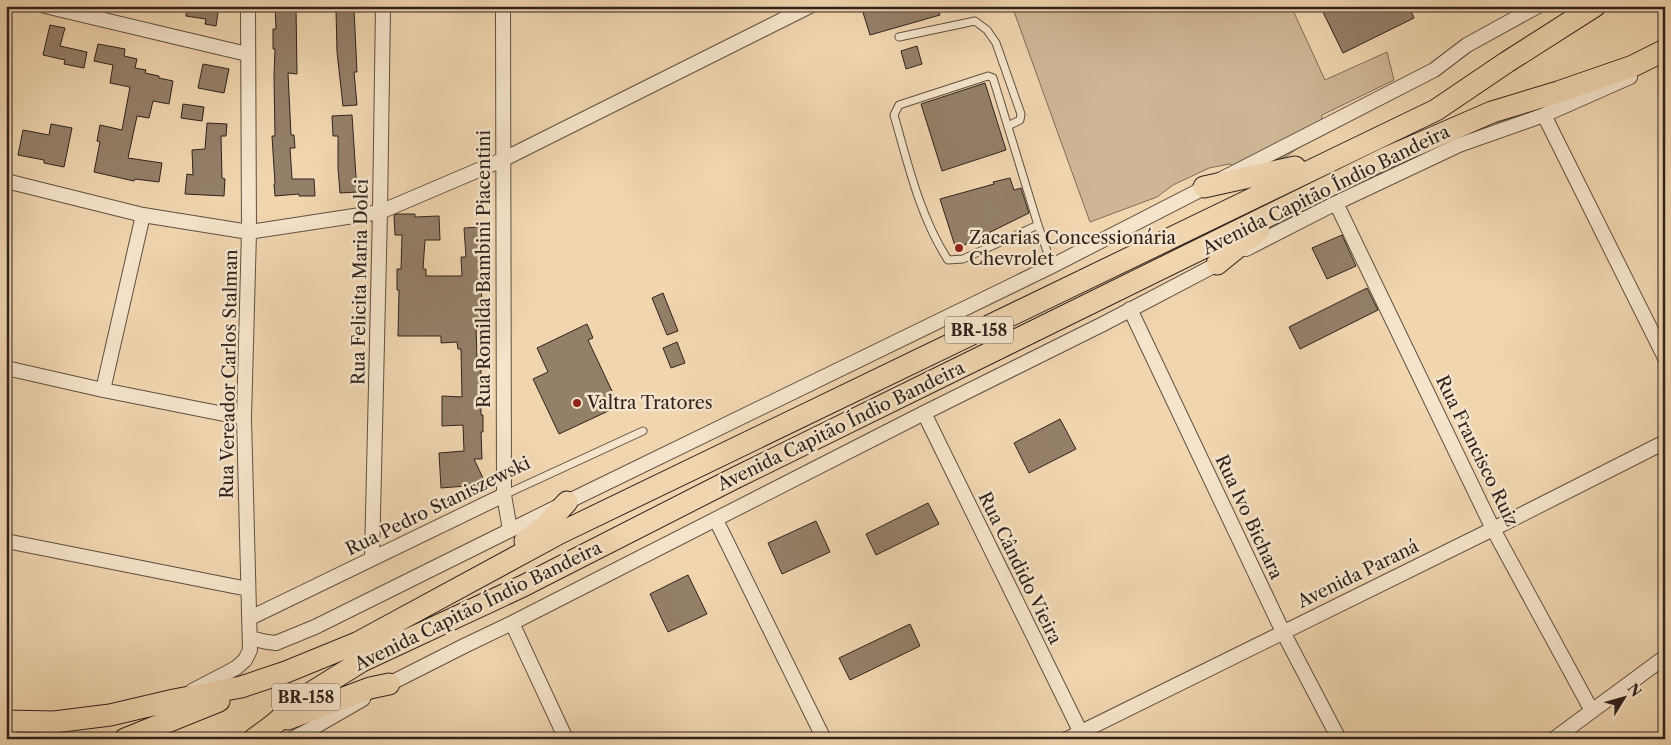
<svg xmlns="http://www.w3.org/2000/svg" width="1671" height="745" font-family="'Libre Caslon Text',serif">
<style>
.green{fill:#cfb796;stroke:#806c5a}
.building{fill:#947f69;stroke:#30221d}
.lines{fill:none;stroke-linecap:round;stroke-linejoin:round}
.service-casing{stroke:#604f42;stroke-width:9}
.minor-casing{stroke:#604f42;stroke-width:16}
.primary-casing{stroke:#30221d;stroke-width:23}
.service{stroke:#f5e4cb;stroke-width:7}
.minor{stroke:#f5e4cb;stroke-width:14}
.primary{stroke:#f0d5af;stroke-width:21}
.poi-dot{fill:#8f2418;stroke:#f5e4cb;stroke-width:2}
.labels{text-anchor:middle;stroke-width:5;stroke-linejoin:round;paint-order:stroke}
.shield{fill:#f5e4cb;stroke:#6b5c51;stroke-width:1}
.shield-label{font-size:16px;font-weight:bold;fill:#30221d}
.street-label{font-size:18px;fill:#30221d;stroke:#f5e4cb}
.poi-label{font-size:18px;fill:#30221d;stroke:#f5e4cb;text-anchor:start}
</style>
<rect width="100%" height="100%" fill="#f0d5af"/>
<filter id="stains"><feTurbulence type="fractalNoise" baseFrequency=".004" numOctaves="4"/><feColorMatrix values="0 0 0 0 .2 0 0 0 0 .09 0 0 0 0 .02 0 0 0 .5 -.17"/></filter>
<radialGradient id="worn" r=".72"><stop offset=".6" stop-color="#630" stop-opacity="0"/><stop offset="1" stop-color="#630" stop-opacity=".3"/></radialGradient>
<path class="green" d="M1012,6H1291L1325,80L1387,52L1394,80L1322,115L1320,132L1287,156L1249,171L1229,164L1209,168L1173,185L1157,197L1090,222Z"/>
<path class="building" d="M187,6H219L216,26L205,24L206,19L186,16Z
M275,6H296L297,74L288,73L291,135H294L295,148H290L292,179H314L315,196H299V194L275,196L274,184H275L272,136H275L274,77L275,49H273V29H276Z
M861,6H937L940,15L870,35Z
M1320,6H1409L1414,18L1343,53Z
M354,9L357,72H354L357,105L343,106L337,52L336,10Z
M50,25L65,28L60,46L87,52L84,68L64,64L65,60L43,55Z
M98,44L125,49L124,56L137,59L135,68L146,70L145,73L159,76V78L173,81L169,104L153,101L149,118L137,116L128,158L162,163L159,182L135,179L134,181L94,172L100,142L97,141L100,125L122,130L130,87L110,83L113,65L94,61Z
M917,46L922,64L906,69L901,51Z
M203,64L229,69L224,93L198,88Z
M985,83L1006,150L942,171L921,104Z
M183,104L204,107L202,121L181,118Z
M352,115L357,192L340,193L338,168V136H333L332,116Z
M207,123L227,124L226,136H221L222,178L225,179L224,196L185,194L187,174L193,175L192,150L205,149Z
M51,124L72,128L64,167L44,163V160L18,155L23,130L49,135Z
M1010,178L1014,190L1021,188L1029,213L956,249L940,199L994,184L993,182Z
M397,214H415V217L439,216L440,240H425L423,269H426V276H462L461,257H466L464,228L480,227L484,272H481L482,312H488L489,328H476L477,360H481V415H483V432H481L482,459H474L483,478L466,486L441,488L439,453L464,451L463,425L442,426V396L462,397L461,349H458L457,342L441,343V336H398L399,290H397V269H401L402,235H395L394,215Z
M1342,235L1356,266L1327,279L1312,248Z
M1367,288L1378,310L1300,349L1289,327Z
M663,293L678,331L667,335L652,298Z
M587,324L593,338L588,340L619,406L559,434L533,379L548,372L537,348Z
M677,342L685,363L671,368L663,348Z
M1060,419L1076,449L1029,473L1014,443Z
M928,503L939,524L876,555L866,534Z
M816,521L830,552L782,574L768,543Z
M688,575L707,614L668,632L650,594Z
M910,624L920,646L850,680L839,658Z"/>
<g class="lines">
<defs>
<path id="service" d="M899,37L975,21L987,30L996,43L1021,114L1020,120L1008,126
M1038,225L963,259L948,260C920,217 908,164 894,115L899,105L988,76L993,78L1038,225L1052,266
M504,495L643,431"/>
<path id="minor" d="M45,6L247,54
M503,6L504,495L510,530
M1544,115L1665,358
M6,181L143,215L249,232L380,212L502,160L810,6
M1336,203L1493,529L1592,711
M1246,249L1336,203L1459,145L1544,115L1630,77
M1130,309L1283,632L1339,739
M6,368L103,390L244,418
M103,390L143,215
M924,413L1084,739
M716,520L824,739
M6,541L248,589
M372,558L380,212L383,6
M250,618L504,495
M512,623L566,739
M250,638L267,642L276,643L315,627L567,502L1052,266L1434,70L1467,45L1538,6
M381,688L464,646L512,623L924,413L1103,324L1225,260
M192,691L236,668L245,660L250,650L244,418L249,232L248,6
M292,739L311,729L363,699
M1067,739L1493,529L1665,442
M1554,739L1665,657"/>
<path id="primary" d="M1204,187L1295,167
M1217,264L1259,230
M525,541L544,527L567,502
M288,719L370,688L389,684
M6,721L54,722L110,715L174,700L241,687L286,672L357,643L560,533L1436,110L1507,62L1595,6
M6,738L8,739
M125,739L219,701
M254,739L273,725L309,694L362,661L523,586L735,478L1386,158L1492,112L1558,92L1633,66L1665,50"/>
</defs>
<use href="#service" class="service-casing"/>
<use href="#minor" class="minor-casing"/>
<use href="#primary" class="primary-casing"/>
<use href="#service" class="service"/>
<use href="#minor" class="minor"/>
<use href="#primary" class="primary"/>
</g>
<g class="poi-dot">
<circle cx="959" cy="248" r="5"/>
<circle cx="577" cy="403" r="5"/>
</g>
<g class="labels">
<g class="shield">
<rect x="945" y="316.5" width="68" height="27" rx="4"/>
<rect x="272" y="683.5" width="68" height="27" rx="4"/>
</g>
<g class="shield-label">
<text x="979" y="336">BR-158</text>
<text x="306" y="703">BR-158</text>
</g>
<g class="street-label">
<text transform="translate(1326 190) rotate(-26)" y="6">Avenida Capitão Índio Bandeira</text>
<text transform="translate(484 269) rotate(-90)" y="6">Rua Romilda Bambini Piacentini</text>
<text transform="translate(360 282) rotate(-89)" y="6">Rua Felicita Maria Dolci</text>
<text transform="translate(229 374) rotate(-89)" y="6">Rua Vereador Carlos Stalman</text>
<text transform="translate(841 426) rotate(-26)" y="6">Avenida Capitão Índio Bandeira</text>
<text transform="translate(1477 451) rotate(64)" y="6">Rua Francisco Ruiz</text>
<text transform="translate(438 506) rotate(-26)" y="6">Rua Pedro Staniszewski</text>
<text transform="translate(1249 517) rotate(65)" y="6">Rua Ivo Bichara</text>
<text transform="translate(1020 568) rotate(64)" y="6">Rua Cândido Vieira</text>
<text transform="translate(1358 574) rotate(-26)" y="6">Avenida Paraná</text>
<text transform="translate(478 606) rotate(-26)" y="6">Avenida Capitão Índio Bandeira</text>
</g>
<g class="poi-label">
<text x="969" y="244">Zacarias Concessionária<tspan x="969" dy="21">Chevrolet</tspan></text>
<text x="587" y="409">Valtra Tratores</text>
</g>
</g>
<rect width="1671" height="745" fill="none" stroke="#f0d5af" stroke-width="25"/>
<rect x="8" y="8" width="1656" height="730" fill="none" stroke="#30221d" stroke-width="2.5"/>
<rect x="12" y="12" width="1646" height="720" fill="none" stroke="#30221d"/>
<g transform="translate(1624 698) rotate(53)" stroke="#f5e4cb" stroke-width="4" paint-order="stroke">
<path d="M0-4L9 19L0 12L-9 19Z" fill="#30221d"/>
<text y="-8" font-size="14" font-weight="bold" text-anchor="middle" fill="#30221d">N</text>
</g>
<rect width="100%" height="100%" filter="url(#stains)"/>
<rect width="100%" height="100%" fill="url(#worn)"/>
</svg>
